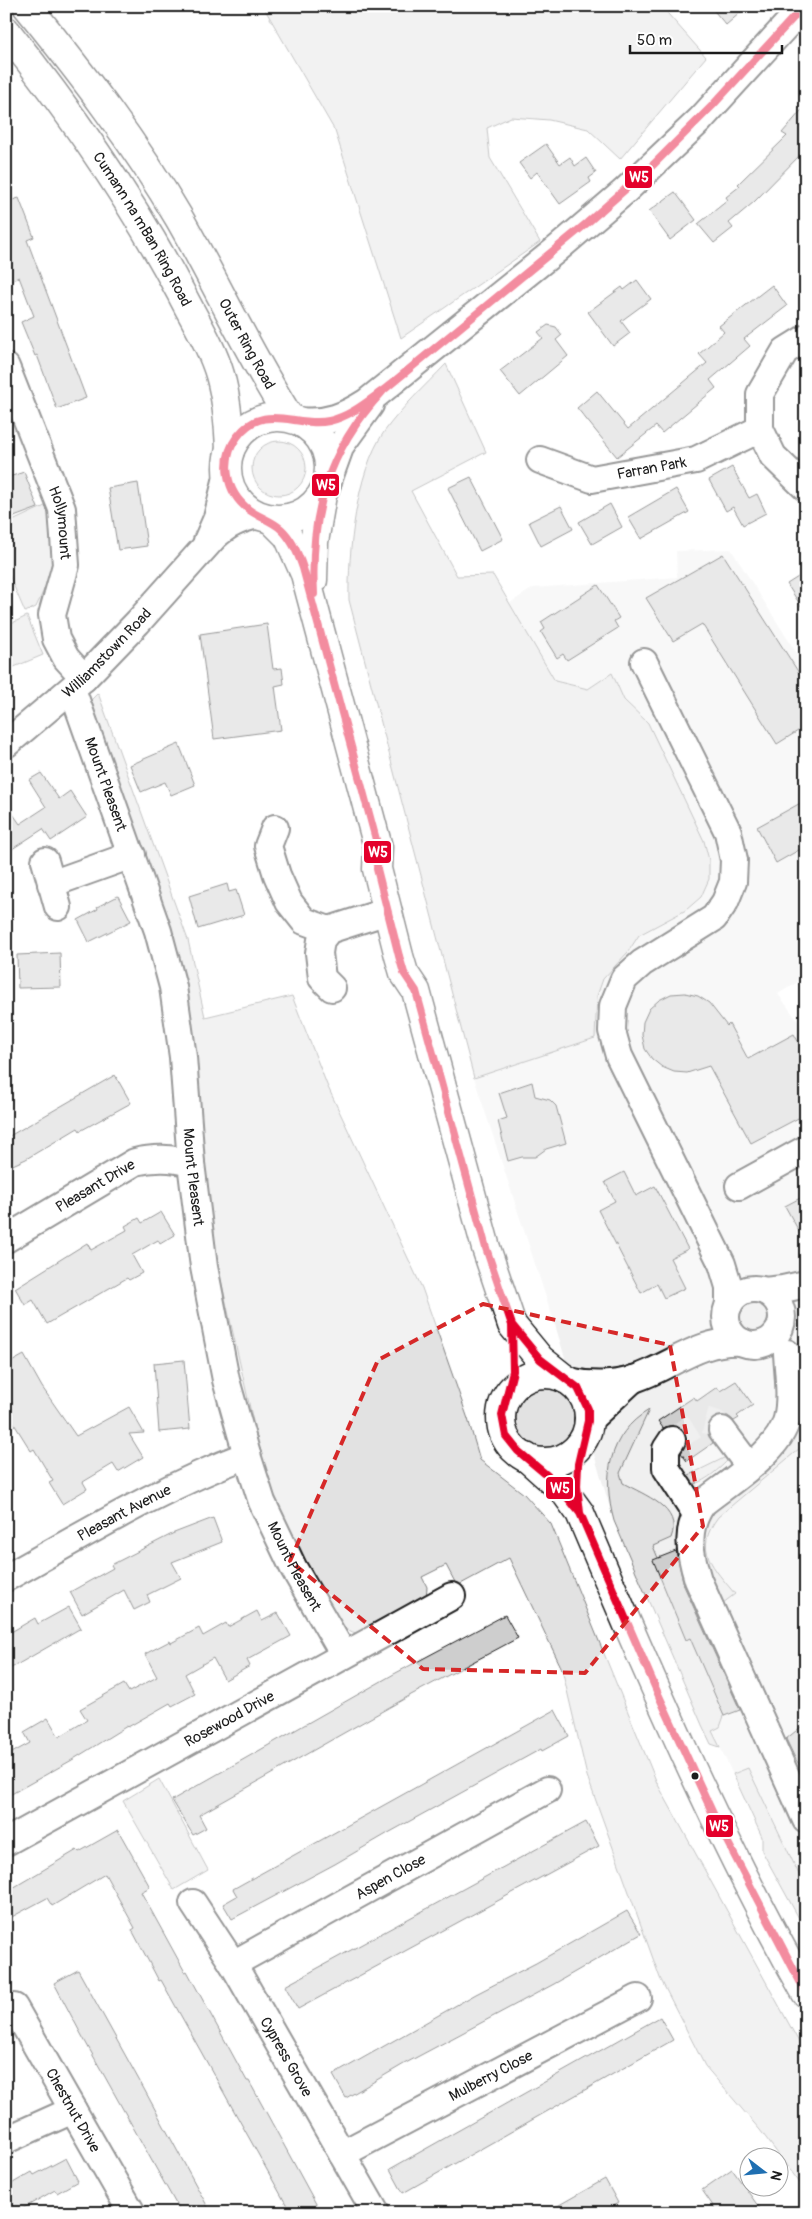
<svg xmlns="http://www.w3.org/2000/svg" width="812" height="2219" font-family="Pangolin,sans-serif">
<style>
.built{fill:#f0f0f0}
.green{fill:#e2e2e2;stroke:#7f7f7f}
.building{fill:#cecece;stroke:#1c1c1c}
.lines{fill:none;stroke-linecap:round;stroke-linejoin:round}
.minor-tunnel{stroke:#ddd;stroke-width:26;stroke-dasharray:26 13;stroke-linecap:butt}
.minor-casing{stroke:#1c1c1c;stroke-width:30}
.major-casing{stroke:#1c1c1c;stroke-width:31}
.minor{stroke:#fff;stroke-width:26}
.major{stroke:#fff;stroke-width:28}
.bus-1-casing{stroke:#fff;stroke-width:11}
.bus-1{stroke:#e4002b;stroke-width:8}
.marked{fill:none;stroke:#d62828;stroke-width:4;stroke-dasharray:10 6;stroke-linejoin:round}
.bus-dot{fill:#1c1c1c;stroke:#fff;stroke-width:2}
.labels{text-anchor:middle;stroke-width:4;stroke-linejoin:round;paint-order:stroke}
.street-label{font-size:15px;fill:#1c1c1c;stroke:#fff}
.line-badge{stroke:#fff;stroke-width:2}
.badge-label{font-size:14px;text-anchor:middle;font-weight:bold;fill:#fff}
</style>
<rect width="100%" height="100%" fill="#fff"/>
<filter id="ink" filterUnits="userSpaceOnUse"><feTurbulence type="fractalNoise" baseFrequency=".02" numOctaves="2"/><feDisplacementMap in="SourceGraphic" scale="10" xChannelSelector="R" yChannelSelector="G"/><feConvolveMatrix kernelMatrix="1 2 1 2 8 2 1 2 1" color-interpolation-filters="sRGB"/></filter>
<g filter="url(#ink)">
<path class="built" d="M731,549L806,668V977L778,994L806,1032V1931L762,1851V1837L720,1747L711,1744L702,1725L614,1521L556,1328L474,1078L595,1038L597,996L603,979L628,952L639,935L686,910L701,897L709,879V860L648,723L624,700L612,674L588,689L555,681L510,603L533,588L677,577L676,551Z"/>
<path class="green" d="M263,6H661L706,57L620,159L588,129L549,120L511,117L487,128L490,158L540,242L401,338L335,131Z
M446,364L486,452L411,491L457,576L493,575L555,681L588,689L612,673L624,700L648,723L704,841L709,860V879L701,897L686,910L639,935L628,952L603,979L597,996L595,1038L474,1078L349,600C348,553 356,472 384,432C401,408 425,386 446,364Z
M252 468a27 27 0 1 1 54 0a27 27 0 1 1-54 0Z
M47,505C56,550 56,566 36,607L25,612L6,568V524Z
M27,616L43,655L14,667L6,675V626Z
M98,693L188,940L205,1017L292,996L327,1085L422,1288L468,1419L480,1460L524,1494L551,1524L657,1783L806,2055V2191L760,2130L705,2066L660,1978L587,1776L562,1669L509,1558L457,1586L446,1565L422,1577L427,1587L426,1598L360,1634C349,1632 343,1627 336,1618L284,1522L272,1494L260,1452L216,1258L201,1135L191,1018L174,942L91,700Z
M740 1317a14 14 0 1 1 28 0a14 14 0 1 1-28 0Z
M516 1418a29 29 0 1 1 58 0a29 29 0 1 1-58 0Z
M806,1404V1443L718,1517C693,1550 713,1567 735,1594L723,1603L703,1557V1528L721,1503L791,1445L803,1408Z
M649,1410L620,1473L623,1483C644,1495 683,1508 671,1538L653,1546L724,1716L720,1727L712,1731L720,1747L711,1744L702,1725L614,1521C602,1478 608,1434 649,1410Z
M728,1456L729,1459C720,1468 704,1484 690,1484L687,1476Z
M748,1768L806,1889V1931L762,1851V1837L733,1774Z
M159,1779L208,1870L174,1890L123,1801Z"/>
<path class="building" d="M710,6H748L726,25Z
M806,105V149L754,202L729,223L733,228L714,243L698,224L728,200L726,197L740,186L738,184L787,136L782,133Z
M546,144L560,164L570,157L575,166L586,158L596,173L589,178L591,182L560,204L537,172L530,178L519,163Z
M675,192L696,220L670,240L649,211Z
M19,198L34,237L27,240L86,398L57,409L37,355L35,356L21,322L34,316L19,277L6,283V202Z
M637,280L651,299L621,321L630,333L613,346L588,312L622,287L624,290Z
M772,285L787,306L744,339L750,346L710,380L716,388L662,433L656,426L617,457L577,408L597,391L628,429L707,363L699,354L724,332L719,326Z
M548,325L556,327L562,335L556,340L568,356L520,396L500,371L543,338L538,332Z
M732,467L749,498L757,494L766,513L743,525L733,507L726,511L709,480Z
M24,472L38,508L6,520V478Z
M471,477L503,539L480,551L448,488Z
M138,483L147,546L118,550L108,488Z
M676,489L689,512L641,539L628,517Z
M610,504L622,527L592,544L579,522Z
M561,506L573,529L541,546L529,522Z
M723,554L806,684V726L777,744L702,624L673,641L646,598Z
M806,572V614L787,584Z
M598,585L619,618L614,621L618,628L567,660L563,654L557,658L541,632L545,629L541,622Z
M267,624L273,669L282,668L284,684L275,686L281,730L214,739L200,634Z
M179,744L195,785L171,795L165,782L141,792L130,765Z
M41,773L59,799L70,791L87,817L51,841L43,829L6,853V804L20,824L46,807L29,780Z
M806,800V846L776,863L757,827Z
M227,884L229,892L236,890L244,915L198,929L189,896Z
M118,896L131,921L89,942L78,920L98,909L97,907Z
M60,953L61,987L18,988L17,955Z
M685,993L698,996L709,1003L727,1026L729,1024L748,1059L794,1034L806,1056V1114L751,1143L709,1066L687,1073L674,1072L662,1067L652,1059L645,1049L642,1035L643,1022L649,1009L659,1000L671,994Z
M115,1075L131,1103L80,1131L78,1128L26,1159L6,1168V1138Z
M532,1082L535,1096L550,1100L556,1106L566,1143L546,1149L535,1157H522L508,1161L498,1121L507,1118L499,1093Z
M624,1172L636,1196L655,1186L688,1249L670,1258L685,1288L664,1298L657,1284L641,1293L598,1210L615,1201L605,1182Z
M806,1195V1244L785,1206Z
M161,1212L175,1235L160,1244L158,1240L132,1255L142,1273L129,1280L127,1278L47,1324L33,1300L25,1305L15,1288L87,1243L91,1250L127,1230L125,1226L139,1218L142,1223Z
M24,1355L42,1387L76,1436L129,1407L144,1433L129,1434L143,1457L118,1472L113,1464L83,1482L87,1489L62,1504L49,1483L53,1481L34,1449L31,1451L6,1411V1365Z
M184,1360L190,1429L159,1432L154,1363Z
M736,1381L753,1405L737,1416L739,1418L734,1421L728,1416L721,1415L713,1418L708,1424L707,1431L713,1443L687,1461L681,1453L687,1441L685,1433L680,1427L673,1425L663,1428L658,1421L694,1397L697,1401L717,1387L720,1391Z
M213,1518L222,1542L172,1562L181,1578L147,1595L150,1602L134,1610L124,1590L82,1614L70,1592L113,1568L111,1565L174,1533Z
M676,1551L684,1586L740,1710L724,1716L690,1638L686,1640L653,1560Z
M69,1607L81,1628L6,1671V1635L35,1618L38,1624Z
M257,1611L262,1621L278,1613L291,1636L247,1660L250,1666L225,1680L213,1658L185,1674L195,1694L172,1706L170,1703L128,1727L127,1726L72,1760L6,1797V1756L30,1743L24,1732L48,1718L59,1737L87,1720L80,1709L124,1684L129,1692L157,1677L145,1654L170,1641L171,1643L199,1628L203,1636L226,1623L228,1627Z
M505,1615L518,1638L411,1695L199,1815L206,1828L193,1835L172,1800L394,1674Z
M555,1710L569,1736L542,1751L541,1749L390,1832L335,1864L232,1919L223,1904L237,1896L233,1889Z
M806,1723V1773L796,1760L786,1739Z
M586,1822L599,1846L298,2009L285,1986Z
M118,1830L150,1887L141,1892L185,1972L187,1971L247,2081H249L321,2213H291L161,1980L159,1981L132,1930L135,1928L105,1874L52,1906L47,1898L6,1920V1892L77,1850L79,1852Z
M627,1911L641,1934L554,1984L404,2064L346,2098L333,2075L476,1994L536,1963Z
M78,1970L144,2089L211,2213H181L81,2034L54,1983Z
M660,2017L673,2040L403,2193L390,2169Z
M66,2158L78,2181L57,2193L55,2190L15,2213H6V2187L32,2172L34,2175Z
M732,2169L763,2213H718L702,2190Z
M605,2179L618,2203L600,2213H545Z"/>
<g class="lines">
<path class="minor-tunnel" d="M672,1440L704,1420L715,1423L722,1430"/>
<defs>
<g id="minor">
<path d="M806,338L785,351L760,394V429L773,456L806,488"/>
<path id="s1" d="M6,367L62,509L66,565L52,615L56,639L66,658L84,678"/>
<path d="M300,421C327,424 345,416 367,402L556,250L625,191L700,120L804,6"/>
<path id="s2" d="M540,460L592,479L696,460L760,429"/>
<path d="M328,481L341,445L370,405"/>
<path d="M207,541L217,518L227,477"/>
<path d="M644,662L728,832L734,860L733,882L725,902L714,918L642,963L624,979L613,1006L612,1031L619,1056L722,1264L729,1287V1305"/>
<path id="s3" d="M72,689L158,931L173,987L183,1057L191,1163L204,1267L226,1380L247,1455L262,1502L293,1567L344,1655"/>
<path id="s4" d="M6,744L84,678L138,622L214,537C229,523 238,520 258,515"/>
<path d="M275,828L268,846L277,875L289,902L304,921L329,930"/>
<path d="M45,861L58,907"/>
<path d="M51,884L132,855"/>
<path d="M332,988L322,978L319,953L321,940L329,930L388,911"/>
<path d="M739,1186L806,1149"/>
<path id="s5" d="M6,1239L135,1162C155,1157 171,1158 191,1163"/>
<circle cx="754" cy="1317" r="28"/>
<path d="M764,1291L783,1289L806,1284"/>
<path d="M787,1353C788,1374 792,1397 787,1419C779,1452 729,1482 703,1503C685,1528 689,1551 698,1580L806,1820"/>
<path d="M569,1381C589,1386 614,1386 634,1379C673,1366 699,1339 742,1342"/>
<path d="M588,1421L633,1379"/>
<path d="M722,1430L749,1466"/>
<path d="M672,1440L666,1449V1468L696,1514"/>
<path id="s6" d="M6,1578C85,1534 162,1487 247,1455"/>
<path id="s7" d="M6,1842L452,1596"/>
<path id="s8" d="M193,1903L233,1964L376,2213"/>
<path id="s9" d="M233,1964L547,1790"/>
<path id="s10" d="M14,2007L132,2213"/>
<path d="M6,2140L73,2110"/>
<path id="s11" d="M342,2154L638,1998"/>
</g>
<g id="major">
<path id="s12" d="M27,6C82,74 135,143 179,218C217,284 248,353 289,417"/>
<path id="s13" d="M6,31C72,114 132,200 181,293C194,319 212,347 220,375C227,400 229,425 230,450"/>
<circle cx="278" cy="468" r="51"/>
<path d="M271,519L288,536L305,574L378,847L377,869L399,956L404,973L416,991L486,1248L512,1325L540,1359L565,1379"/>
<path d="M313,580L314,542L322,495"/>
<circle cx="545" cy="1418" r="44"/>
<path d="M526,1457L564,1491L580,1513C649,1676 719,1839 806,1993"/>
</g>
</defs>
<use href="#minor" class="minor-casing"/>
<use href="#major" class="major-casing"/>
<use href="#minor" class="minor"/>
<use href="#major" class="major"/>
<defs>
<path id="bus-1" d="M314,594C310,514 327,451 382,392
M512,1325L513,1371L502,1415L506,1436L518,1451L555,1482L580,1513L659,1696L714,1816L806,1993
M580,1513L577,1486L578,1464L588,1421V1409L578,1388L540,1359L512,1325L486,1248L416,991L404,973L399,956L377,869L378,847L303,568C298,553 292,539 281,529C271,520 258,517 248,509C226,492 220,460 237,437C263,401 296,428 329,421C351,416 368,401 385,389L587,223L654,164L712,106L804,6"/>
</defs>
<use href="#bus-1" class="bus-1-casing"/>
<use href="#bus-1" class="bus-1"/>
</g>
</g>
<path d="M0 0H812V2219H0ZM483,1304L670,1345L703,1526L585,1673L423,1669L290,1561L378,1360Z" fill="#fff" fill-opacity=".55" fill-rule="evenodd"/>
<path class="marked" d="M483,1304L670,1345L703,1526L585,1673L423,1669L290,1561L378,1360Z"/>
<circle class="bus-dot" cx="695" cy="1776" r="4.5"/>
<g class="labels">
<g class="street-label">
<text dy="5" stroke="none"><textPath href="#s13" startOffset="241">Cumann na mBan Ring Road</textPath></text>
<text dy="5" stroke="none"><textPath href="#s12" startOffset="404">Outer Ring Road</textPath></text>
<text dy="5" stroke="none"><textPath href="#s2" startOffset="116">Farran Park</textPath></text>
<text dy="5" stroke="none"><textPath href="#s1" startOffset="166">Hollymount</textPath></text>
<text dy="5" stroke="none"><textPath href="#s4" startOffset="136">Williamstown Road</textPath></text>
<text dy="5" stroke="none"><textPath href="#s3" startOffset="101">Mount Pleasent</textPath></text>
<text dy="5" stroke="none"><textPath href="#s3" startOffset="506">Mount Pleasent</textPath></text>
<text dy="5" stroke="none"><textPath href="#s5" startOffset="104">Pleasant Drive</textPath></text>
<text dy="5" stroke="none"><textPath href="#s6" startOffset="135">Pleasant Avenue</textPath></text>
<text dy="5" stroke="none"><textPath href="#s3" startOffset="911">Mount Pleasent</textPath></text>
<text dy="5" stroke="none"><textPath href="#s7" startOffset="255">Rosewood Drive</textPath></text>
<text dy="5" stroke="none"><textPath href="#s9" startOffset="180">Aspen Close</textPath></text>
<text dy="5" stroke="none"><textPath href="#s8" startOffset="180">Cypress Grove</textPath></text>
<text dy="5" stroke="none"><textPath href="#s11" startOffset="168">Mulberry Close</textPath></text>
<text dy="5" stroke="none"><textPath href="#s10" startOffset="119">Chestnut Drive</textPath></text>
</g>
</g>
<g class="line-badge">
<rect x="624" y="165" width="29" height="24" rx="5" fill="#e4002b"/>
<rect x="311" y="473" width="29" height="24" rx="5" fill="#e4002b"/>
<rect x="363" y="840" width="29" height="24" rx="5" fill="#e4002b"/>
<rect x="545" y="1476" width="29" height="24" rx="5" fill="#e4002b"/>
<rect x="705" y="1814" width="29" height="24" rx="5" fill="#e4002b"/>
</g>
<g class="badge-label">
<text x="639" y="182">W5</text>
<text x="326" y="490">W5</text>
<text x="378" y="857">W5</text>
<text x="560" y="1493">W5</text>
<text x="719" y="1831">W5</text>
</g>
<rect width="812" height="2219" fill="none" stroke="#fff" stroke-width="25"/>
<rect x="12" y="12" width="787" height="2194" fill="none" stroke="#1c1c1c" stroke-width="2" filter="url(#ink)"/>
<g transform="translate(764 2172) rotate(106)"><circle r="24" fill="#ffffff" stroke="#a4a4a4"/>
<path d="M0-4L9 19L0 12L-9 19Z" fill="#1f6fb2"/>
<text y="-8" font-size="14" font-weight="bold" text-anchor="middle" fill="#1c1c1c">N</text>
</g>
<path d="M630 45v8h152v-8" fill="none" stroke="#1c1c1c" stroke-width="2.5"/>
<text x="637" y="45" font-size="15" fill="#1c1c1c" stroke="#ffffff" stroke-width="4" paint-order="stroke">50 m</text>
</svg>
